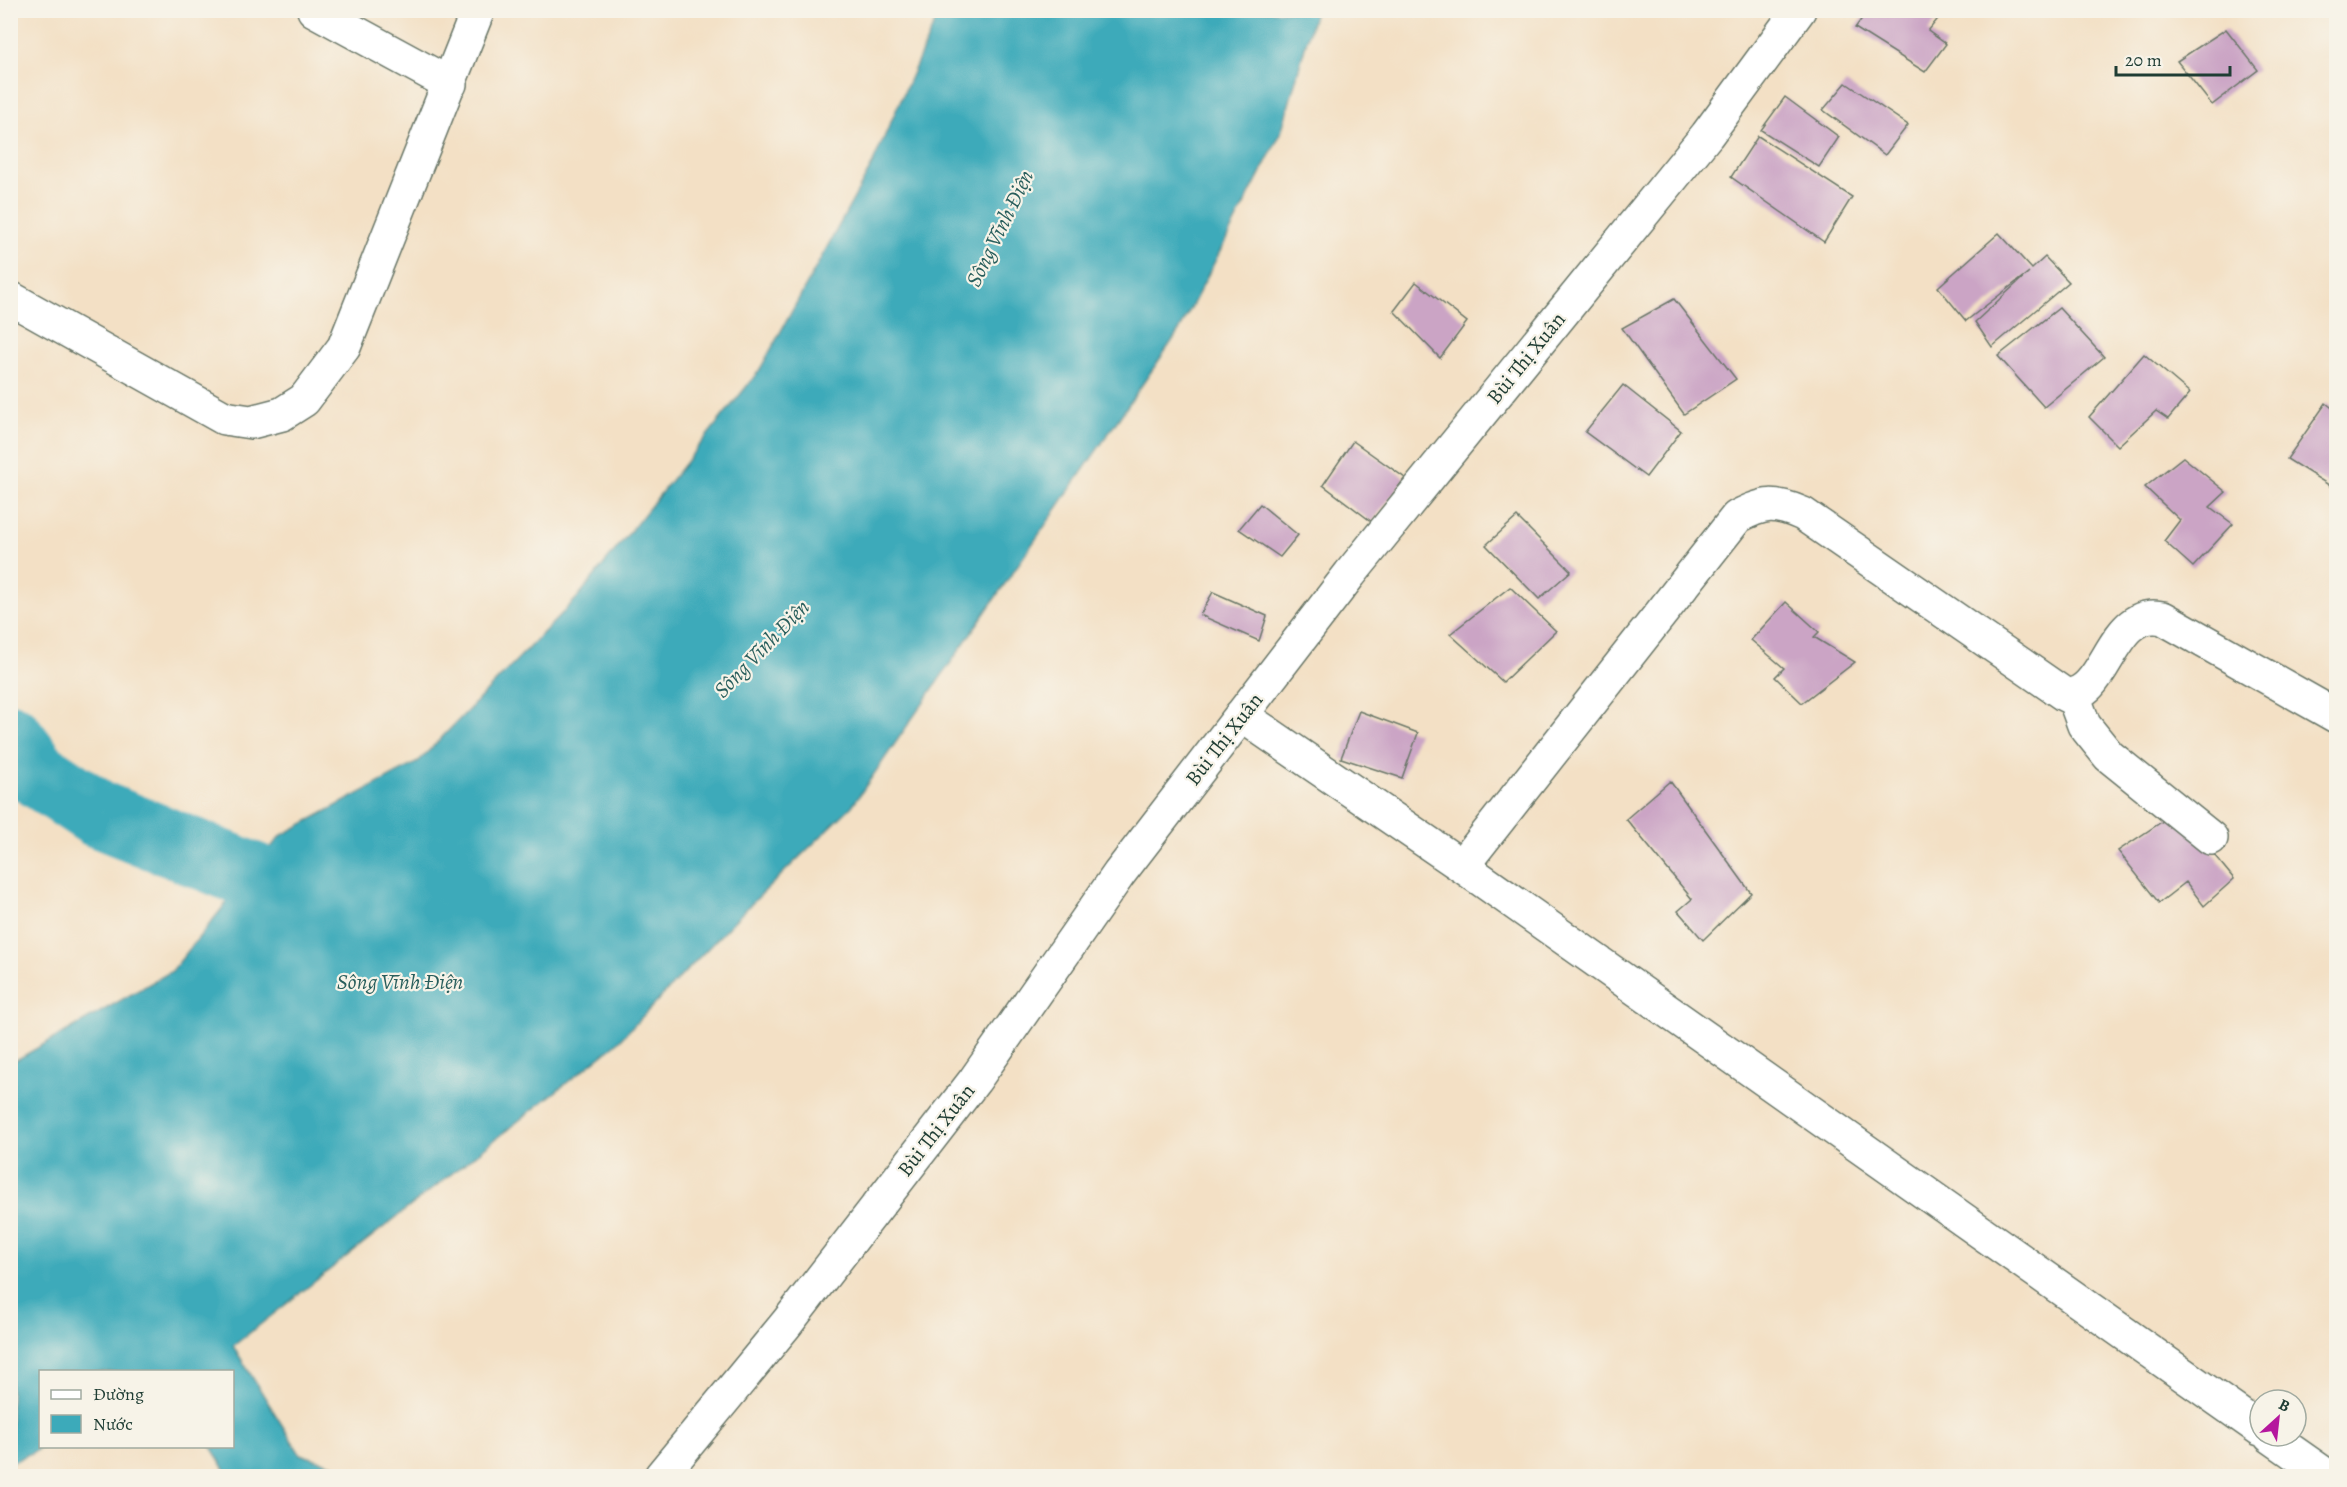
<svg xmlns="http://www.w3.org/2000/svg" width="2347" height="1487" font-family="Alegreya,serif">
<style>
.water{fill:#3caaba;stroke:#2e7477;stroke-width:1.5}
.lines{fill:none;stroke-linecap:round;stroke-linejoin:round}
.river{stroke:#3caaba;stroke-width:68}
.building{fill:#cba4c5}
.minor-casing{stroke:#697667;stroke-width:36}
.minor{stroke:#fff;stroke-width:33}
.labels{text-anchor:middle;stroke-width:4.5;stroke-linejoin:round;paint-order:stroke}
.street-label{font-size:21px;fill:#1f3d34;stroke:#f7f3e8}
.water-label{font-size:22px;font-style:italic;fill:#285e5c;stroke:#f7f3e8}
</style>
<rect width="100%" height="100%" fill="#f7f3e8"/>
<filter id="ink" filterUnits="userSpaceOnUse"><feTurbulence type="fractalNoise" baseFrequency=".0167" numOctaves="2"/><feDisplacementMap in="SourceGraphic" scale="12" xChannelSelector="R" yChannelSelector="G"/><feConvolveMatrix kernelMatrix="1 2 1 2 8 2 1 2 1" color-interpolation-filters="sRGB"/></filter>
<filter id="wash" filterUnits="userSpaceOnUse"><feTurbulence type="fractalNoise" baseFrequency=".008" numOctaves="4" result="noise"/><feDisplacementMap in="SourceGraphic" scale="24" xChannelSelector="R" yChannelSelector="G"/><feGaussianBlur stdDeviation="1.35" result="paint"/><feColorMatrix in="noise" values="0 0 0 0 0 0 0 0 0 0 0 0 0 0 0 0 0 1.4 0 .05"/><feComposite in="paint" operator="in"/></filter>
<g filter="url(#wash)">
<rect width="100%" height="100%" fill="#f3e0c5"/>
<path class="water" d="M940,11H1315L1281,133L1179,331L852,806L739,916L616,1044L233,1346L300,1454L368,1476H226L225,1469L211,1447L232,1446V1372H40V1446L43,1447L11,1463V1063L172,971L280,836L418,762L576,599L759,371L871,167Z"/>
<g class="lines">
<path class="river" d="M10,737L38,774L98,814L335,909"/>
</g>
<g id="blocks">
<path class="building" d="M1868,10H1945L1928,31L1946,44L1925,72L1855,28Z
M2226,29L2258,70L2212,105L2177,61Z
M1846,83L1908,125L1885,155L1823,110Z
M1785,97L1839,137L1819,167L1761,130Z
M1758,136L1852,197L1824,242L1731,177Z
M1999,233L2032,269L2045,257L2069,282L1992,347L1975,322L2029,272L1966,321L1938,287Z
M1416,282L1467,322L1440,358L1394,311Z
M1674,299L1736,379L1684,414L1622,328Z
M2059,308L2104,357L2044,407L1998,356Z
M2144,354L2190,393L2168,419L2156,411L2118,446L2089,417Z
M1623,385L1681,431L1646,477L1585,432Z
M2326,403L2336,411V494L2329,485L2287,459Z
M1353,441L1405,478L1372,522L1323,485Z
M2183,457L2226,492L2210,507L2233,524L2193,567L2164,541L2180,520L2145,487Z
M1260,504L1298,535L1280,557L1239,529Z
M1517,517L1571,571L1539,599L1486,545Z
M1510,587L1556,631L1503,682L1450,634Z
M1213,592L1267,616L1259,641L1200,615Z
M1786,602L1819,632L1814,637L1855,662L1802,703L1775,677L1784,668L1751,640Z
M1359,711L1418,733L1402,778L1341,758Z
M1670,781L1751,893L1703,940L1678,911L1692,899L1626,819Z
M2178,811L2234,879L2204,906L2186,882L2159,903L2118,851Z"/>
</g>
</g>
<g filter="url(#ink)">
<use href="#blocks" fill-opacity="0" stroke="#697667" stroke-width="1.5"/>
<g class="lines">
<defs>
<path id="minor" d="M314,10L450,84
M10,298L224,418L251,422L282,414L304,400L344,347L478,10
M2073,695L2084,725L2109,756L2211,838
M1241,715L1462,866L2260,1429
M1462,866L1737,517C1765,502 1775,502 1803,514L2065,695C2108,698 2110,606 2163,618L2336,716
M2270,1436L2327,1476
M661,1476L787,1323L975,1080L1119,874L1350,574L1707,135L1799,10"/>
</defs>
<use href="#minor" class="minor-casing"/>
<use href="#minor" class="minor"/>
</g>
</g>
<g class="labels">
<g class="street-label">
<text transform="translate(1526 358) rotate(-51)" y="7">Bùi Thị Xuân</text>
<text transform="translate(1224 739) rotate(-52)" y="7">Bùi Thị Xuân</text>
<text transform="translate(936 1130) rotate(-52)" y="7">Bùi Thị Xuân</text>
</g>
<g class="water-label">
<text transform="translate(999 228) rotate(-64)" y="8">Sông Vĩnh Điện</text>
<text transform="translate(761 648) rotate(-46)" y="8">Sông Vĩnh Điện</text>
<text x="400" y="989">Sông Vĩnh Điện</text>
</g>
</g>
<rect width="2347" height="1487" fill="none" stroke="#f7f3e8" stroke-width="36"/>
<rect x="39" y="1370" width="195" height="78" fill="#f7f3e8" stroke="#a1aaa0" stroke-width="1.5"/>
<rect x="51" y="1390" width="30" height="9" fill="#ffffff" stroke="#a1aaa0" stroke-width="1.5"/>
<text x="93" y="1400" font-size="18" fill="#1f3d34">Đường</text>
<rect x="51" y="1415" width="30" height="18" fill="#3caaba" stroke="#a1aaa0" stroke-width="1.5"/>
<text x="93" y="1430" font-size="18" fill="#1f3d34">Nước</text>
<g transform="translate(2278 1418) rotate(27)"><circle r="28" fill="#f7f3e8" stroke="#a1aaa0" stroke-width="1.5"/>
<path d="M0-4.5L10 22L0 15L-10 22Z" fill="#b5179e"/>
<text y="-9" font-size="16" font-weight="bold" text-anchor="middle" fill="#1f3d34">B</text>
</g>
<path d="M2116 66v9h114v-9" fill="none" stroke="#1f3d34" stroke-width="3"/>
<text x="2125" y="66" font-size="18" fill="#1f3d34" stroke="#f7f3e8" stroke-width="4.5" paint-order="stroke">20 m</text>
</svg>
